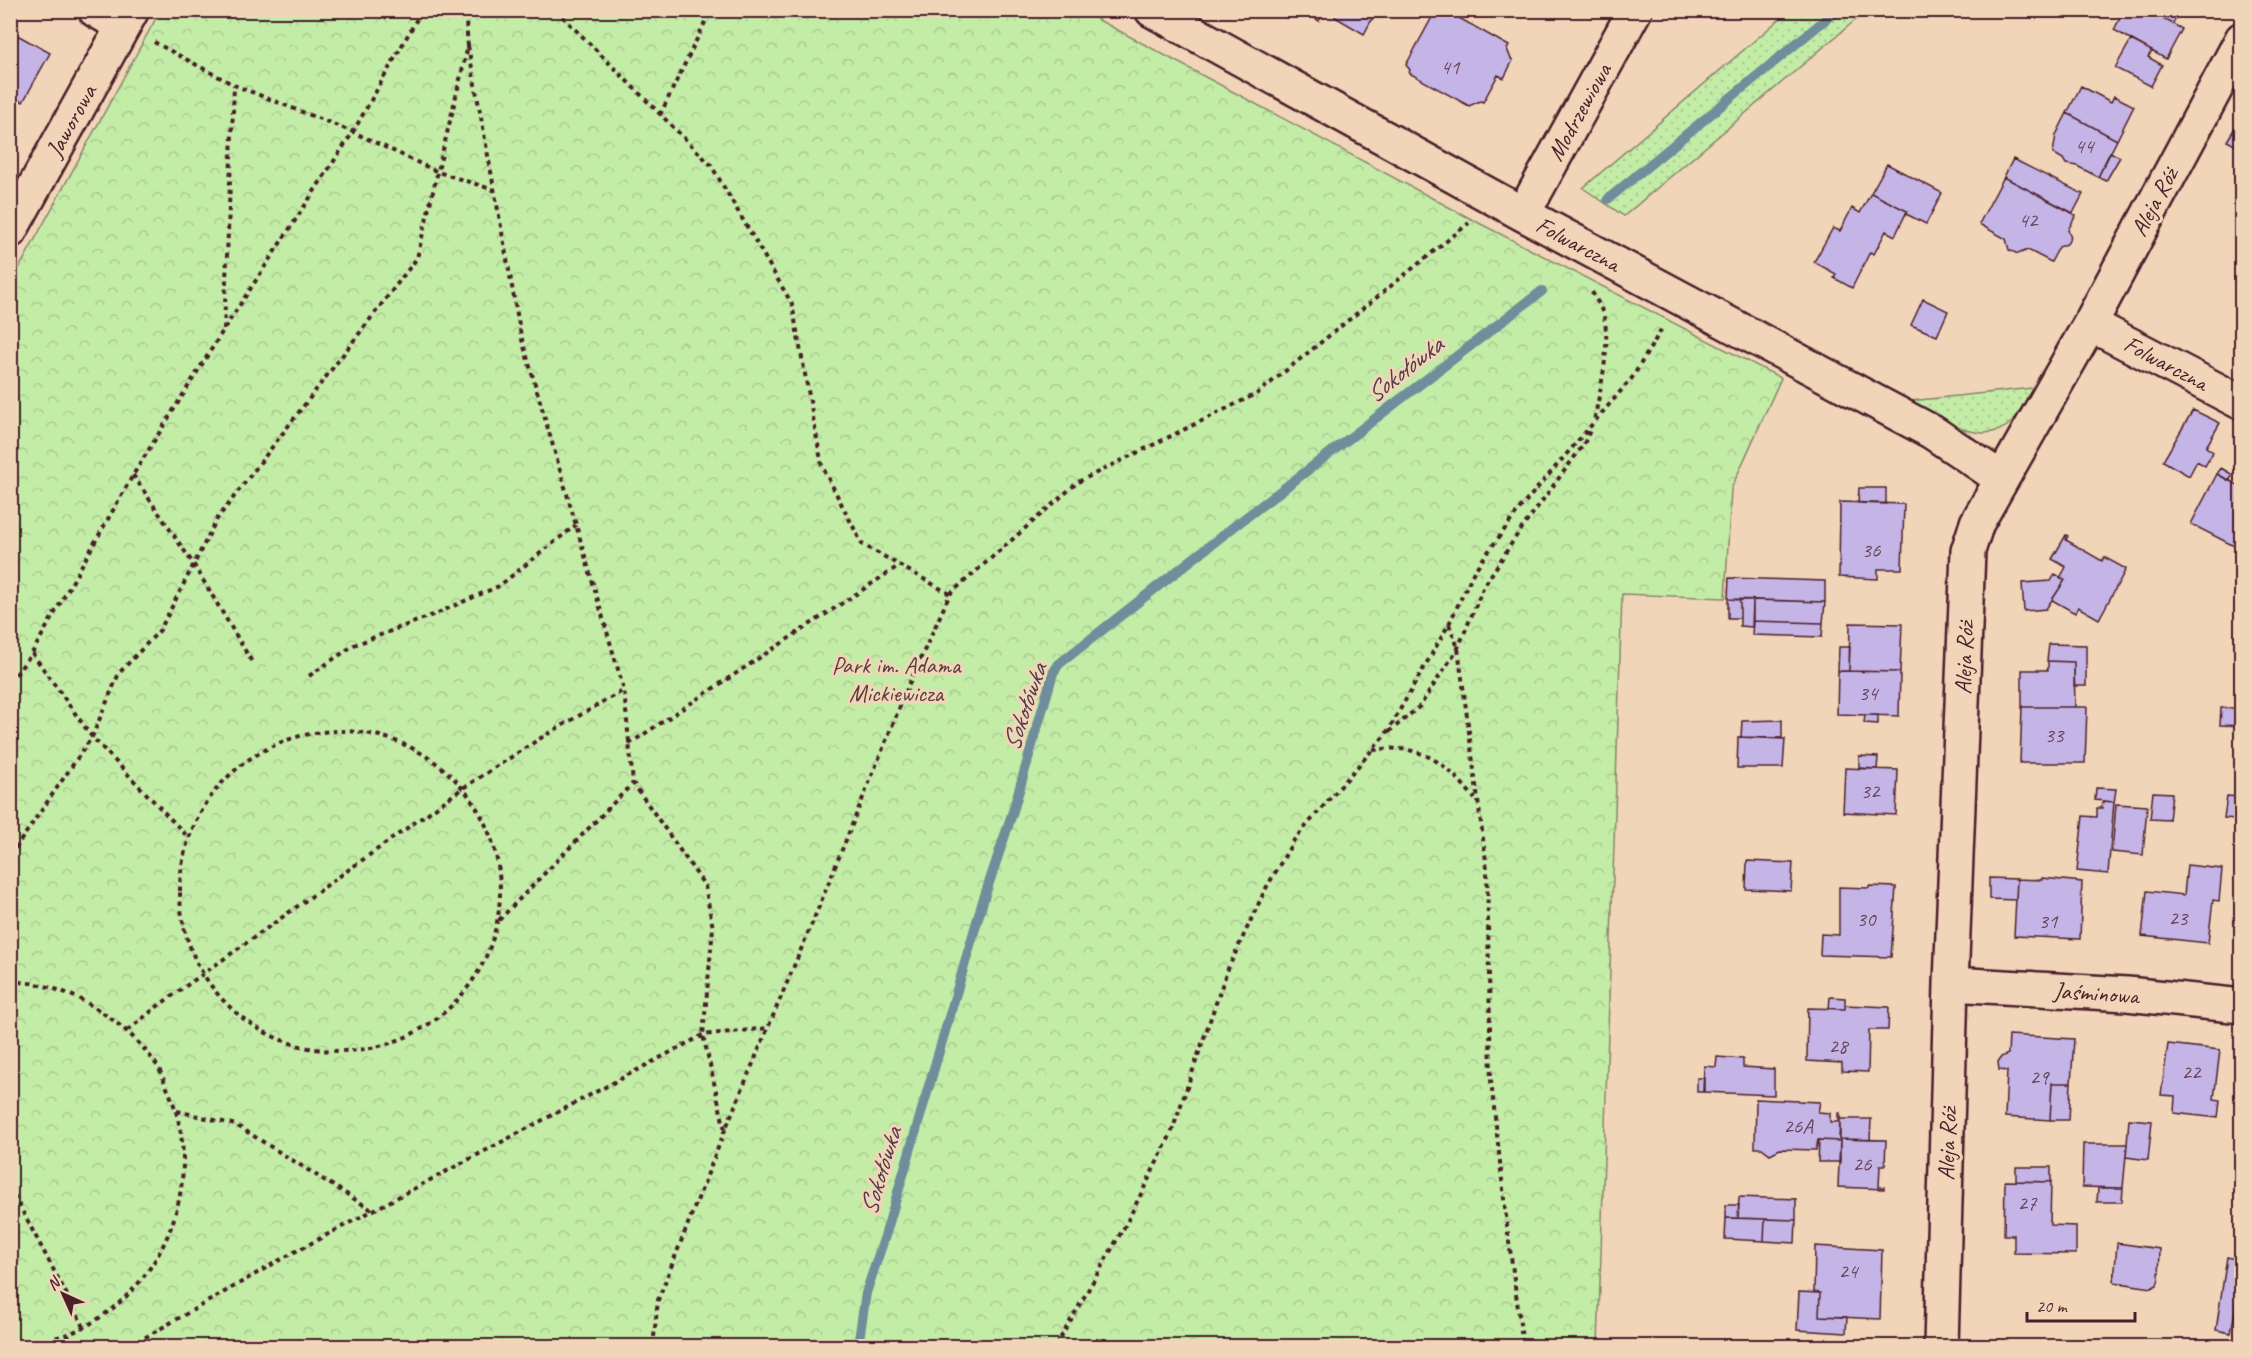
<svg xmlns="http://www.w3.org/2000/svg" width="2252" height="1357" font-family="Caveat,sans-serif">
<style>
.grass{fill:url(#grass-dots);stroke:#868669;stroke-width:1.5}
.park{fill:url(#park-crowns);stroke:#868669;stroke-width:1.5}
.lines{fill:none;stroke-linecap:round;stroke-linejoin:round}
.stream{stroke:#708d9c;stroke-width:10}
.building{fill:#c4b5e6;stroke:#4a1f2b;stroke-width:1.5}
.street-casing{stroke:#4a1f2b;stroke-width:38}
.path{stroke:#4a1f2b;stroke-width:4;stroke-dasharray:4.5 4.5;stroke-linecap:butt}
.street{stroke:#f1d5b8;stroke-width:33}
.labels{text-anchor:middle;stroke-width:6;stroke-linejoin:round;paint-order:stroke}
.number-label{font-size:21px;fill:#68445a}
.street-label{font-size:24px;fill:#4a1f2b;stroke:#f1d5b8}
.park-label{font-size:24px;fill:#5c3e3e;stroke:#f1d5b8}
.water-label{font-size:26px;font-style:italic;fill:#533b47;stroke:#f1d5b8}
</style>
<defs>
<pattern id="grass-dots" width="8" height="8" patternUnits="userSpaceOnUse" patternTransform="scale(1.5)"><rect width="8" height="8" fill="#c3eca7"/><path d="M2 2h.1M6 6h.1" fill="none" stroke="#a9ca90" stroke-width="1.8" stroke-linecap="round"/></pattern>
<pattern id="park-crowns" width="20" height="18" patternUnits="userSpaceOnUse" patternTransform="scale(1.5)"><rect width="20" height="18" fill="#c3eca7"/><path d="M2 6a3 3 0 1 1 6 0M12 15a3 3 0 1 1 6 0" fill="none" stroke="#a9ca90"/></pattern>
</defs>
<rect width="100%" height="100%" fill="#f1d5b8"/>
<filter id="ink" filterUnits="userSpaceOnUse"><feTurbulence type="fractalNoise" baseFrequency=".0167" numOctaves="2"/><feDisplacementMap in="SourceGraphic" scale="12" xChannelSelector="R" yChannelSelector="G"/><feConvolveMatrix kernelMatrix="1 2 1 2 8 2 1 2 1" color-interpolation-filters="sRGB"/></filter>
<g filter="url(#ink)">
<path class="grass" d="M1789,11H1866L1624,216L1583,188Z
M2033,388C2027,399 2022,412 2013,421C1982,451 1939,417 1910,401Z"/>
<path class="park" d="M160,11H1082L1473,220L1781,378L1731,489L1725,598L1622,594L1598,1346H11V283Z"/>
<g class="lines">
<path class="stream" d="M1608,199L1837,10
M858,1346L866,1293L886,1233L983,901L1013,811L1053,673L1059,664L1236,525L1542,291"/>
</g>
<path class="building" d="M1301,10H1325L1319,21Z
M1328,10H1377L1364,34L1335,17L1336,15Z
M1436,10H1445L1509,46L1507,49L1511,59L1513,60L1504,78L1498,75L1483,102L1480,101L1469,106L1409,73L1410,70L1406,65Z
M2124,10H2148L2182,29L2166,59L2114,30Z
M2148,10H2180L2173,24Z
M10,31L50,53L23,102L10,95Z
M2131,40L2152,51L2148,57L2162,65L2151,86L2115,68Z
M2081,86L2111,102L2114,96L2134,106L2117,140L2067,113Z
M2067,113L2117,140L2098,177L2077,166L2066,164L2063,159L2053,153L2056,135Z
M2236,126L2242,129V149L2227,141Z
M2110,152L2120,157L2106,181L2098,177Z
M2013,159L2083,194L2073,213L2004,177Z
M1887,164L1942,193L1926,224L1906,214L1907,211L1871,193Z
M2004,177L2076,215L2068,230L2071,237L2067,244L2059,247L2051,262L2028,250L2018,254L2009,250L2006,239L1979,224Z
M1871,193L1907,211L1895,236L1886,231L1874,254L1870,252L1852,288L1834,278L1836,274L1814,262L1833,228L1840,231L1852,208L1860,213Z
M1923,299L1948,311L1937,336L1911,325Z
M2193,410L2220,423L2206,447L2213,452L2205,466L2197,461L2189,476L2163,461Z
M2221,468L2233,475L2229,481L2217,474Z
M2217,474L2242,487V550L2191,524Z
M1859,488H1886V504L1858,503Z
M1840,502L1904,504L1902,569H1878V579L1839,577Z
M2066,535L2068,536L2066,540L2102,561L2104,557L2126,569L2099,619L2078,607L2075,613L2052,600L2065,580L2060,578L2066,567L2052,559Z
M2055,574L2065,580L2046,609L2024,611L2022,583L2051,581Z
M1729,578L1825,581V602L1728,599Z
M1728,599L1740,600V618H1728Z
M1740,600H1753L1752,627L1740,626Z
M1753,600L1825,602L1823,623L1753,621Z
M1753,621L1823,623L1822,637L1752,635Z
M1850,623L1902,624L1900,672L1849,671Z
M2049,644L2086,645V686H2074V662L2047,661Z
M1839,647H1850L1849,671H1838Z
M2048,661L2074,662L2075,707H2022V670H2048Z
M1838,671L1900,672L1899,716L1837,714Z
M2022,707H2087L2085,763H2020Z
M2221,708H2242V726L2220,725Z
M1865,715H1878V724L1864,723Z
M1782,720V738L1741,737L1742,721Z
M1738,737L1785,739L1783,768H1737Z
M1859,756L1878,757L1877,769L1859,768Z
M1845,768L1898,770L1896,815L1843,812Z
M2096,788L2116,789L2114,802L2095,800Z
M2153,792L2172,793L2169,820L2150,819Z
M2227,796L2239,797L2237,819L2224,818Z
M2103,801L2114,802L2108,874L2077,871L2083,816L2097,817V808H2102Z
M2116,804L2147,806L2143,855L2112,852Z
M1747,861L1793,863L1791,891L1746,889Z
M2187,865L2222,869L2219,901L2213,900L2208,943L2142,936L2147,891L2184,895Z
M1989,878L2017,879L2016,900L1989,899Z
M2042,878L2082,882L2080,939L2014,936L2017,879L2042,880Z
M1869,886L1896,887L1891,957L1820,955L1821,934L1839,935V887L1869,888Z
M1830,997L1845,998V1009H1829Z
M1845,1005L1889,1007L1888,1030H1869L1868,1072L1842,1071V1063L1807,1061L1808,1008L1845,1009Z
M2009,1035L2074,1039L2071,1083H2052L2050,1120L2005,1117L2007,1071L1999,1070L1998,1062L2001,1057L2008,1054Z
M2168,1044L2220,1050L2214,1099L2220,1100L2218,1118L2174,1113L2175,1096L2161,1095Z
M1717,1057L1743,1059V1067L1774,1069V1095L1703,1092L1704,1066L1716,1067Z
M1697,1078H1704V1092H1697Z
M2052,1083H2071L2069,1120H2050Z
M1756,1099L1820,1102L1818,1112L1830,1113V1122H1838V1113H1840V1141L1818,1140L1816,1150L1780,1149L1770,1154L1762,1148H1755Z
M1840,1119H1871L1870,1140L1839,1139Z
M2129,1119L2152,1121L2148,1160L2126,1157Z
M1840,1139L1886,1140L1885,1165H1880L1879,1187H1884V1189L1838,1187Z
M1819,1140L1840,1141V1162H1818Z
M2083,1144H2127L2123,1188L2082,1187Z
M2016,1167H2051V1182L2016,1181Z
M2005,1181L2051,1182L2050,1225L2076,1226V1254L2014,1253V1235H2004Z
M2098,1188H2123L2122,1202H2097Z
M1739,1197L1796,1199V1220L1738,1218Z
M1726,1205H1739L1738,1218H1726Z
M1726,1218L1765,1219L1764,1241L1725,1239Z
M1765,1219L1796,1220L1795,1243L1764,1241Z
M2117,1243L2160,1249L2159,1279L2157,1285L2151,1288L2114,1282Z
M1815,1246L1882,1250L1880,1319L1819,1316L1820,1293L1814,1292Z
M2227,1257L2242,1260V1272L2231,1333L2216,1330Z
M1799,1292L1820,1293L1819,1316L1847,1317L1846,1333L1797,1330Z
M2054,1341L2081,1342V1346H2054Z"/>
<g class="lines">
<defs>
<path id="street" d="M95,10L123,26
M1152,10L1523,214L1932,432L2002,479
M1523,214L1635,10
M10,231L132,10
M2090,324L2242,403
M1951,984L2127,994L2242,1006
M1941,1346L1951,984L1968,551L1977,523L2090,324L2242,39"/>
</defs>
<use href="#street" class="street-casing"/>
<path class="path" d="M556,10L711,165L792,304L822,466L862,544L950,594
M154,42L234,85L353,132L438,172L494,190
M468,46L521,336L624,690L633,783L705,886L713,928L703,1035L725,1130
M660,115L711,10
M1592,292C1596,299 1602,309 1604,317C1611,348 1600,390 1594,421
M224,329L234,85
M133,475L194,565L252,662
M1449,624L1458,648L1487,869L1491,1081L1508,1234L1523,1346
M32,653L92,737L189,838
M309,676L354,645L433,615L499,586L576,525
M10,682L32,653L133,475L224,329L353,132L422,10
M180 891a160 160 0 1 1 320 0a160 160 0 1 1-320 0Z
M1389,732L1420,706L1458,648L1484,586L1517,535L1584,444L1591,428
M629,744L900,565
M1373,750C1421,743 1446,762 1475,799
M10,856L92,737L119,673L160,630L217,519L417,258L468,46L465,10
M499,920L633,783
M10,982C43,981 77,995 103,1013C125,1028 143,1045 158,1067C162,1074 165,1084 169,1092C206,1179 167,1285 82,1328C61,1339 35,1341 12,1346
M128,1030L158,1006L463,788L544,736L624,690
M177,1111L236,1125L372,1210
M10,1188L84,1327
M66,1335L85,1346
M84,1345H132L287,1256L703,1035L768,1028
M653,1346L658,1300L725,1130L818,909L909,684L950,594L1078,482L1258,393L1469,223
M1056,1346L1126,1224L1171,1134L1227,971L1265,890L1294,840L1386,734L1449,624L1474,571L1521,507L1632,378L1663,327"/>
<use href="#street" class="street"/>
</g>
</g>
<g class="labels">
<g class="number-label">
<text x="1450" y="74">41</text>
<text x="2084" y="153">44</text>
<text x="2028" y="227">42</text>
<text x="1871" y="557">36</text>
<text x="1868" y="700">34</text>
<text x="2054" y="742">33</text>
<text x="1870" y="798">32</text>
<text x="2178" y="925">23</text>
<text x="1866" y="926">30</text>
<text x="2048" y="928">31</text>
<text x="1838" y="1053">28</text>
<text x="2191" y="1079">22</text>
<text x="2039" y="1084">29</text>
<text x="1798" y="1133">26A</text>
<text x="1862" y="1171">26</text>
<text x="2027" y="1210">27</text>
<text x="1848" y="1278">24</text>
</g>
<g class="street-label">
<text transform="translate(1579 112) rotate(-61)" y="8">Modrzewiowa</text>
<text transform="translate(71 121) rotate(-61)" y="8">Jaworowa</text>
<text transform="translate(2154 202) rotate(-62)" y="8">Aleja Róż</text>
<text transform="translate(1578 244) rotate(28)" y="8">Folwarczna</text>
<text transform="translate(2166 363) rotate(28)" y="8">Folwarczna</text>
<text transform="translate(1964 658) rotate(-88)" y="8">Aleja Róż</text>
<text transform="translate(2096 993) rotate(4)" y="8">Jaśminowa</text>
<text transform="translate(1947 1144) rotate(-88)" y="8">Aleja Róż</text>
</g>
<g class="park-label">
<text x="896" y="673">Park im. Adama<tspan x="896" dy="28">Mickiewicza</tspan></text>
</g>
<g class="water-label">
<text transform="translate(1404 369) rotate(-38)" y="9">Sokołówka</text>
<text transform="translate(1024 707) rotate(-71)" y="9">Sokołówka</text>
<text transform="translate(880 1171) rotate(-73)" y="9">Sokołówka</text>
</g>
</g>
<rect width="2252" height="1357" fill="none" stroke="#f1d5b8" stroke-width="36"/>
<rect x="18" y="18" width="2216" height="1321" fill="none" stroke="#4a1f2b" stroke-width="2" filter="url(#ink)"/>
<g transform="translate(63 1294) rotate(315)" stroke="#f1d5b8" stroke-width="4.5" paint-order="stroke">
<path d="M0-4.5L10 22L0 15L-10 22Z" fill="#4a1f2b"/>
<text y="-9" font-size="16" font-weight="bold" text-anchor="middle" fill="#4a1f2b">N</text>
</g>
<path d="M2027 1312v9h108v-9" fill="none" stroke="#4a1f2b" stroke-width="3"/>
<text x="2036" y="1312" font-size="18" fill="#4a1f2b" stroke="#f1d5b8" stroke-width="4.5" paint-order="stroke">20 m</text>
</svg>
